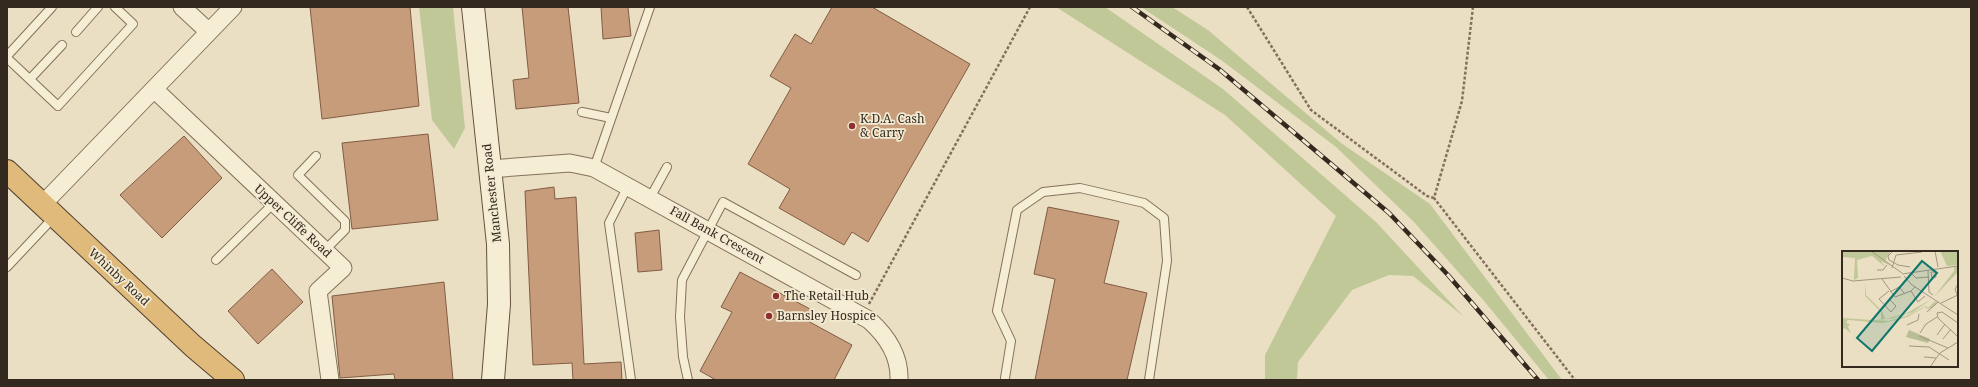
<svg xmlns="http://www.w3.org/2000/svg" width="1978" height="387" font-family="'Noto Serif',serif">
<style>
.green{fill:#c1c898}
.building{fill:#c69c7b;stroke:#815c43}
.lines{fill:none;stroke-linecap:round;stroke-linejoin:round}
.service-casing{stroke:#83715b;stroke-width:10}
.minor-casing{stroke:#83715b;stroke-width:19}
.secondary-casing{stroke:#65523e;stroke-width:24}
.trunk-casing{stroke:#51402f;stroke-width:24}
.path{stroke:#83715b;stroke-width:2.5;stroke-dasharray:3 2;stroke-linecap:butt}
.service{stroke:#f6edd5;stroke-width:8}
.minor{stroke:#f6edd5;stroke-width:17}
.secondary{stroke:#f6edd5;stroke-width:22}
.trunk{stroke:#e0ba7b;stroke-width:22}
.rail-casing{stroke:#34291e;stroke-width:4.5}
.rail{stroke:#f3ead2;stroke-width:3;stroke-dasharray:9;stroke-linecap:butt}
.poi-dot{fill:#8e302f;stroke:#f3ead2;stroke-width:1.5}
.labels{text-anchor:middle;stroke-width:3.5;stroke-linejoin:round;paint-order:stroke}
.poi-label{font-size:12px;fill:#34291e;stroke:#f3ead2;text-anchor:start}
.street-label{font-size:12px;fill:#34291e;stroke:#f3ead2}
.inset-road{fill:none;stroke:#a29681;stroke-width:1}
.view{fill:#0f766e;fill-opacity:0.15;stroke:#0f766e;stroke-width:2}
.inset-edge{fill:none;stroke:#34291e;stroke-width:2}
</style>
<rect width="100%" height="100%" fill="#ebdfc3"/>
<path class="green" d="M419,7H453L465,128L454,149L432,120Z
M1056,7H1105L1223,89L1376,222L1463,316L1413,276L1389,275L1352,290L1298,362L1297,380H1265V355L1336,216L1225,115Z
M1141,7H1172L1208,30L1341,143L1430,204L1562,380H1549L1484,301L1413,221L1336,147L1221,60Z"/>
<path class="building" d="M310,7H410L419,106L322,119Z
M522,7H568L579,103L516,109L513,80L529,78Z
M601,7H628L631,36L603,39Z
M832,7H872L970,64L868,242L852,232L844,245L779,208L790,189L748,164L791,88L770,76L795,34L811,44Z
M428,134L438,220L352,229L342,143Z
M184,136L222,178L162,238L120,195Z
M554,187L555,199L576,197L584,364L621,362L622,380H573L572,363L533,365L525,191Z
M1048,207L1119,221L1104,283L1147,293L1127,380H1035L1055,279L1034,274Z
M659,230L662,270L638,272L635,233Z
M272,269L303,302L258,344L228,311Z
M740,272L812,310L806,320L852,345L834,380H716L700,371L732,312L721,307Z
M444,282L453,380H395L394,374L340,378L332,296Z"/>
<g class="lines">
<defs>
<path id="service" d="M76,32L98,7
M7,56L52,7
M7,58L58,106L133,24L115,7
M30,79L62,45
M582,112L611,118
M316,156L298,175L345,221V230L325,250
M594,168L650,7
M628,186L609,223L631,380
M650,198L667,167
M216,260L274,203
M7,267L54,217
M1005,378L1011,341L997,311L1017,210L1043,192L1080,188L1144,203L1164,218L1167,261L1149,380
M688,380L683,357L680,317L682,280L723,202L856,275"/>
<path id="minor" d="M182,7L209,32
M154,89L343,268L318,291L330,380
M489,169L570,163L594,168L869,320C887,336 900,355 899,380
M42,205L233,7"/>
<path id="secondary" d="M473,7L498,244L499,304L493,380"/>
<path id="trunk" d="M7,171L193,346L233,380"/>
</defs>
<use href="#service" class="service-casing"/>
<use href="#minor" class="minor-casing"/>
<use href="#secondary" class="secondary-casing"/>
<use href="#trunk" class="trunk-casing"/>
<path class="path" d="M1247,7L1311,110L1427,196L1434,198
M1473,7L1462,101L1434,198L1575,380
M869,304L1030,7"/>
<use href="#service" class="service"/>
<use href="#minor" class="minor"/>
<use href="#secondary" class="secondary"/>
<use href="#trunk" class="trunk"/>
<defs>
<path id="rail" d="M1132,7L1219,69L1389,213L1448,275L1538,380"/>
</defs>
<use href="#rail" class="rail-casing"/>
<use href="#rail" class="rail"/>
</g>
<g class="poi-dot">
<circle cx="852" cy="126" r="4"/>
<circle cx="776" cy="296" r="4"/>
<circle cx="769" cy="316" r="4"/>
</g>
<g class="labels">
<g class="poi-label">
<text x="860" y="123">K.D.A. Cash<tspan x="860" dy="14">&amp; Carry</tspan></text>
<text x="784" y="300">The Retail Hub</text>
<text x="777" y="320">Barnsley Hospice</text>
</g>
<g class="street-label">
<text transform="translate(492 193) rotate(-96)" y="4">Manchester Road</text>
<text transform="translate(293 221) rotate(43)" y="4">Upper Cliffe Road</text>
<text transform="translate(717 235) rotate(29)" y="4">Fall Bank Crescent</text>
<text transform="translate(119 277) rotate(43)" y="4">Whinby Road</text>
</g>
</g>
<g transform="translate(1842 251)">
<rect width="116" height="116" fill="#ebdfc3"/>
<path d="M0,0H49L43,10L49,15L39,10L43,16L30,5L15,9L16,27L12,29L13,7L0,6ZM98,0H116V14L105,15ZM112,16H116V21L91,47L112,20ZM23,30L24,44L40,60L43,68L63,63L90,48L71,61L52,67L35,69L39,68V61L23,45ZM93,50L95,52L90,57L86,58L83,56L65,66L55,69L40,72L6,69L4,72L8,73L6,76L9,82L2,77L0,81V67L46,70L64,65L84,55L86,57Z" fill="#c1c898"/>
<path d="M67,79L88,88L86,92L64,86Z" fill="#b8bd96"/>
<path class="inset-road" d="M29,0L60,22M93,0L96,16M50,1L46,5L47,9L56,14L68,16M50,17L54,4L80,1M35,19H41L45,14M86,20L87,41L91,44M89,21H93L94,26L90,27ZM60,23L116,15M70,23L74,27L87,26M62,25L70,34L116,64M0,27L11,30L59,26M40,28L53,46L69,40L73,36M116,33L113,38L116,46M47,40L37,48L49,61L54,55L48,49M69,40L76,51L83,45M48,41L57,36L63,43M99,52L116,44M85,61L96,51M116,72L100,61L95,62L96,67L116,86M65,74L76,69L77,63M78,82L84,73L95,66M95,84L103,73M77,85L106,97M101,88L109,78M67,95L87,96L107,109M82,106L94,107M88,116L98,102L116,91"/>
<path class="view" d="M80,10L95,22L30,100L15,87Z"/>
<rect width="116" height="116" class="inset-edge"/>
</g>
<rect width="1978" height="387" fill="none" stroke="#34291e" stroke-width="16"/>
</svg>
